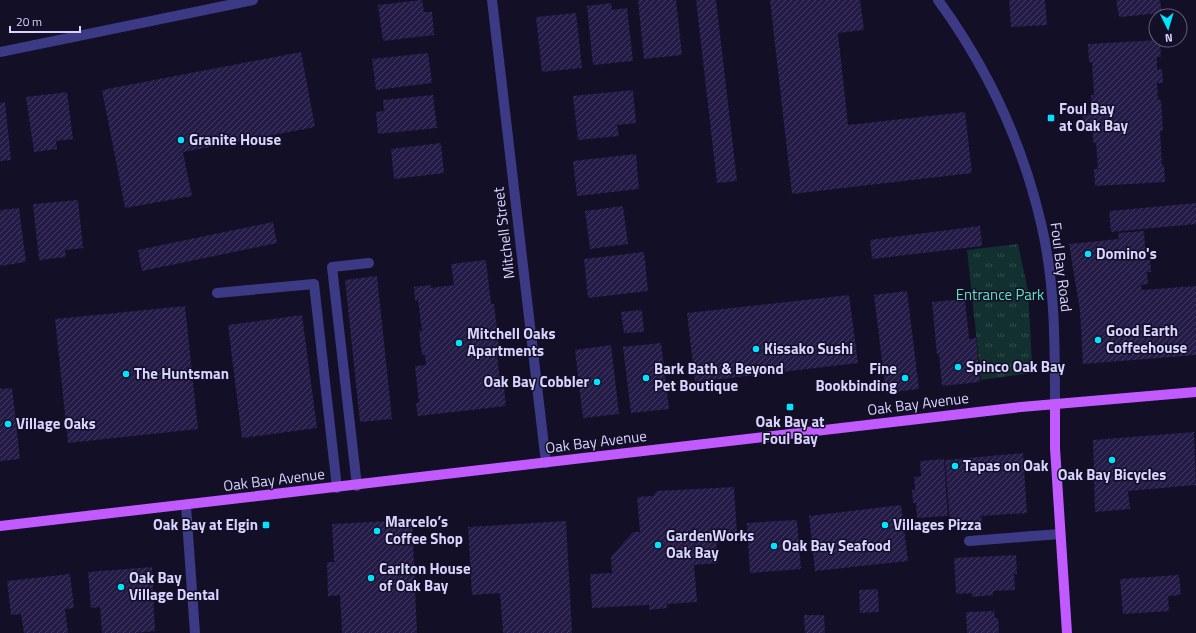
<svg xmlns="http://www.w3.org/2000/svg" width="1196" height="633" font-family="'Titillium Web',sans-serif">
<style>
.park{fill:url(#park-tufts)}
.building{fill:url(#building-hatch)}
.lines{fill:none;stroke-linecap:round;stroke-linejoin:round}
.minor{stroke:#3d3a85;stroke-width:10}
.major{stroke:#c25bff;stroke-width:10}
.poi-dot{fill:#00e5ff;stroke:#130f26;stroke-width:1.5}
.labels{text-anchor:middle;stroke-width:3;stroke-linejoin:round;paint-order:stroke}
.poi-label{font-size:15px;font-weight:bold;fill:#d9d4ff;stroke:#130f26;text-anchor:start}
.street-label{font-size:15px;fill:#d9d4ff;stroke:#130f26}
.park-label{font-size:15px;fill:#5fe0c0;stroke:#130f26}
</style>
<defs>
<pattern id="park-tufts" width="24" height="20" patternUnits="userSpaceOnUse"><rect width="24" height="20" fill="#12302f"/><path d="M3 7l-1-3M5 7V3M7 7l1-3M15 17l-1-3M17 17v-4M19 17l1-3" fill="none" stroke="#344d4e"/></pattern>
<pattern id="building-hatch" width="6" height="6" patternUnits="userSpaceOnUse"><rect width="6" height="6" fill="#241b47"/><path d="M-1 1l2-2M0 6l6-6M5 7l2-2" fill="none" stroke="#433b63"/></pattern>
</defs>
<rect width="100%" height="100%" fill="#130f26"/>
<path class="park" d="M1018,244L1028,291L1032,362L1029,370L1024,374L981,380L967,250Z"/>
<path class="building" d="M422,0L424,12H432L434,35L383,41L378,5Z
M638,0H676L682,55L644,59Z
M696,0H716L737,181L717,183Z
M770,0H860L864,30L838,33L848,125L965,112L972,173L792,194Z
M1009,0H1045L1047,25L1011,27Z
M1116,0H1160L1162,13L1119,17Z
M611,3L612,10L627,8L633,61L593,65L587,6Z
M576,13L582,68L542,72L536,17Z
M1160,40L1161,57H1157V70L1162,69L1163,83H1157L1158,100H1161L1163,131H1160L1162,166L1164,165L1165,182L1095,186L1094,169H1098L1096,143L1093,142V129L1083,130V114L1092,113L1091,95H1094L1092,62H1089L1088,44Z
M301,52L315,127L183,152L192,196L125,208L102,90Z
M428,53L432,83L376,90L372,59Z
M633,90L636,123L617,125L619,136L578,140L573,96Z
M67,92L73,139L56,141L57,149L34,152L26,97Z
M433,95L437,128L378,134L376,112L384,111L383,100Z
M5,102L11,160L0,161V103Z
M441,143L444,173L394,179L391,149Z
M636,154L639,189L577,196L573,161Z
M78,200L83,248L65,250L66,257L39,260L33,204Z
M1196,203V224L1111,232L1109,211Z
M623,206L628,244L590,249L585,211Z
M19,208L26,262L0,266V210Z
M273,222L277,243L142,271L138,250Z
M980,226L982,246L872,259L870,240Z
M1144,231L1146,260H1150L1151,272H1147L1148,284L1141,285L1142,290L1196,286V355L1083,364L1080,311L1069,244L1119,239L1118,233Z
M644,252L648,291L588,298L584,259Z
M486,260L491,304H494L500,355H497L501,388H504L506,406L418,416L416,403H419L415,366L426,365L425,355H422L419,331H422L418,300L415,301L414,287L431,285V288L454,285L451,264Z
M377,276L392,419L360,422L345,280Z
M907,291L919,389L886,393L874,295Z
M849,295L858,363L695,382L687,313Z
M965,299L969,339L976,338L980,382L942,386L939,354L937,355L932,302Z
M185,306L198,429L68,443L55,319Z
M642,310L644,332L624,333L621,312Z
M302,315L317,428L242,438L228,325Z
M661,343L669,409L631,413L623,347Z
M611,345L619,414L583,418L575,350Z
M12,388L20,459L0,461V389Z
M1194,432L1196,485L1128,491L1130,509L1095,512L1093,440Z
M1023,453L1027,513L981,516L982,522L950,524L945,460Z
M944,459L948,516L917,518L916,503H913L912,490H915L914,477L921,476L920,461Z
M734,487L737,535L716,536L718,563L694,565L697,602L667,604V608L649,610V605L592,608L590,574L612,573L611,557L633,532H640L637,497L653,496L657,491Z
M901,505L908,561L815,571L809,516Z
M412,520L417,633H342L340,595L328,596L327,562H334L332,524Z
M797,520L801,569L750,573L747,523Z
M566,521L572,633H503L500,593L472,595L468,527Z
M1016,555L1017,574H1014L1015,590L993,591V595L972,597V593L956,594L954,558Z
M152,567L155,631L135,633H102L100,607L91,608L88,572Z
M70,574L74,608L65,609L68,633H24L21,614L11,615L7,581Z
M1179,575L1181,595L1168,596L1169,611L1123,614L1120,579Z
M878,589L879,612L860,613L859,590Z
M994,611L995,618H998L999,633H967L966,612Z
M804,615H824L825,633H805Z"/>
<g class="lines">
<path class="minor" d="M492,0L546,463
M938,0C987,67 1022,142 1041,223C1055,281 1055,345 1055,404
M0,52L253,0
M217,293L314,284L337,488
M357,486L332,267L369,263
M186,506L195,633
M969,541L1060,534"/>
<path class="major" d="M1055,404V448L1067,633
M0,526L1021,407L1196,392"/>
</g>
<g class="poi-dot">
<rect x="1047" y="114" width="8" height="8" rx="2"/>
<circle cx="181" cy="140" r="4"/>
<circle cx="1088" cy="254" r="4"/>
<circle cx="1098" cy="340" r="4"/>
<circle cx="459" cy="343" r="4"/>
<circle cx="756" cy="349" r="4"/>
<circle cx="958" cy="367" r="4"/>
<circle cx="126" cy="374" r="4"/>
<circle cx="646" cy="378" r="4"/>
<circle cx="905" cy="378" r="4"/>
<circle cx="597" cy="382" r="4"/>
<rect x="786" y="403" width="8" height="8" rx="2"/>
<circle cx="8" cy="424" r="4"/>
<circle cx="1112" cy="460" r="4"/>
<circle cx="955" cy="466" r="4"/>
<rect x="262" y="521" width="8" height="8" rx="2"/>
<circle cx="885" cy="525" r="4"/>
<circle cx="377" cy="531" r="4"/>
<circle cx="658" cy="545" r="4"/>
<circle cx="774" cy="546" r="4"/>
<circle cx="371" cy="578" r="4"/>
<circle cx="121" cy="587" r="4"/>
</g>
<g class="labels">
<g class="poi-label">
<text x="1059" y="114">Foul Bay<tspan x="1059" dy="17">at Oak Bay</tspan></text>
<text x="189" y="145">Granite House</text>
<text x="1096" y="259">Domino's</text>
<text x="1106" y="336">Good Earth<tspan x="1106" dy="17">Coffeehouse</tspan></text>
<text x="467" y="339">Mitchell Oaks<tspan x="467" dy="17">Apartments</tspan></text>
<text x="764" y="354">Kissako Sushi</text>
<text x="966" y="372">Spinco Oak Bay</text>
<text x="654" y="374">Bark Bath &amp; Beyond<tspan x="654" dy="17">Pet Boutique</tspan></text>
<text x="897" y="374" text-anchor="end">Fine<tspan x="897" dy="17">Bookbinding</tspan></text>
<text x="134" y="379">The Huntsman</text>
<text x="589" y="387" text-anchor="end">Oak Bay Cobbler</text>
<text x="790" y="427" text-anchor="middle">Oak Bay at<tspan x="790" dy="17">Foul Bay</tspan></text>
<text x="16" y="429">Village Oaks</text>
<text x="963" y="471">Tapas on Oak</text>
<text x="1112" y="480" text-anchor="middle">Oak Bay Bicycles</text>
<text x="385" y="527">Marcelo’s<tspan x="385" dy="17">Coffee Shop</tspan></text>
<text x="258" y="530" text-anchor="end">Oak Bay at Elgin</text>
<text x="893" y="530">Villages Pizza</text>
<text x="666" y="541">GardenWorks<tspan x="666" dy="17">Oak Bay</tspan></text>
<text x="782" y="551">Oak Bay Seafood</text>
<text x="379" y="574">Carlton House<tspan x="379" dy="17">of Oak Bay</tspan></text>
<text x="129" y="583">Oak Bay<tspan x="129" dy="17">Village Dental</tspan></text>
</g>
<g class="street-label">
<text transform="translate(504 233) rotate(-97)" y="5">Mitchell Street</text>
<text transform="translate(1061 267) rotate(83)" y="5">Foul Bay Road</text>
<text transform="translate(918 404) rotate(-7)" y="5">Oak Bay Avenue</text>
<text transform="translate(596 442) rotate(-7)" y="5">Oak Bay Avenue</text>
<text transform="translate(274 480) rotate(-7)" y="5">Oak Bay Avenue</text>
</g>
<g class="park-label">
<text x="1000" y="300">Entrance Park</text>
</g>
</g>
<g transform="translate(1168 28) rotate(175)"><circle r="19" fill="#130f26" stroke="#625e7d"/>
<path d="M0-3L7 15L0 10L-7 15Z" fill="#00e5ff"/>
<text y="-6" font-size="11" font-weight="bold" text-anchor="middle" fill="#d9d4ff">N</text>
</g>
<path d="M10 26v6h70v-6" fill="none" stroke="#d9d4ff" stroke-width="2"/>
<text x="16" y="26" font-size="12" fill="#d9d4ff" stroke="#130f26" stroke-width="3" paint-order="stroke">20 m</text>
</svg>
